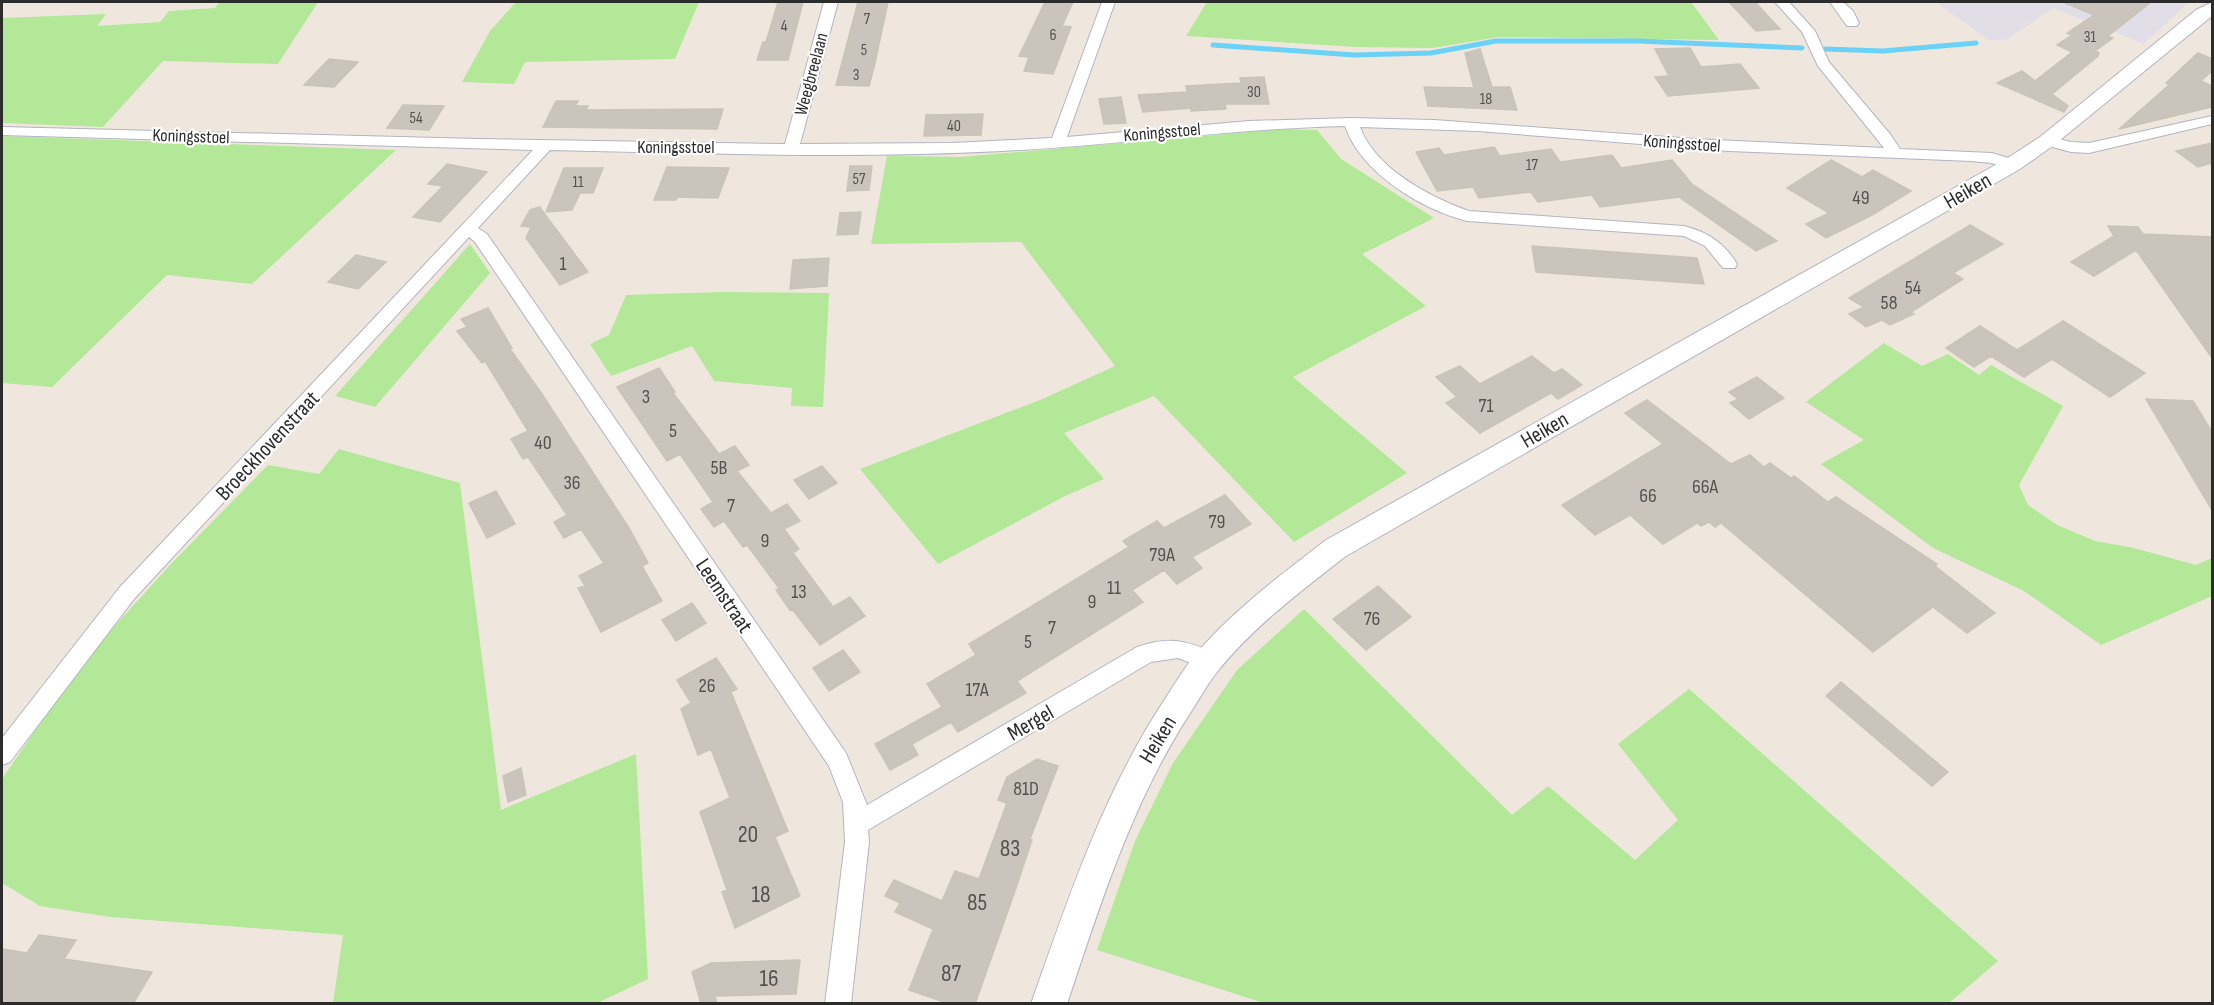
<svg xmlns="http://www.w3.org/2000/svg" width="2214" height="1005" font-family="'Sofia Sans Condensed',sans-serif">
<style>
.industrial{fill:#e1dee7}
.green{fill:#b2e897}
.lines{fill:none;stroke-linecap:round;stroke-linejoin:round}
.stream{stroke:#6ad1f7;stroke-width:5}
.building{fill:#cac4bd;stroke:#cac3b7;stroke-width:1.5}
.minor-casing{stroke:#b2b4c1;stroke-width:2}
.secondary-casing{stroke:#b2b4c1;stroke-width:2}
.minor{fill:#fff;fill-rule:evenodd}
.secondary{fill:#fff;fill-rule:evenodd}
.labels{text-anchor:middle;stroke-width:4.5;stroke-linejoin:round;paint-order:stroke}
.far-number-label{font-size:16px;fill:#545250}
.far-street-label{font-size:18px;fill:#2c2c2c;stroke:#fff}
.number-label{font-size:20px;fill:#545250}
.street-label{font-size:22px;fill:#2c2c2c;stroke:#fff}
.near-number-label{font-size:24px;fill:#545250}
</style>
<rect width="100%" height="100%" fill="#efe7de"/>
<path class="industrial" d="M1936,2H2189L2144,44L2053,8L2008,39L1990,41Z"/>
<path class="green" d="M220,2H318L278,64L163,61L103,127L2,123V18L106,14L97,26L160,22L169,11L215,8Z
M516,2H699L675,59L525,62L514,84L462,82L490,31Z
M1207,2H1691L1719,40L1499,37L1433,48L1355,47L1186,36Z
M1283,129L1317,130L1341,159L1434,218L1362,254L1426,306L1293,377L1407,473L1294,542L1154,396L1064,433L1104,479L1065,496L938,564L860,469L1045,398L1115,366L1021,242L871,244L887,156L960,157Z
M2,136L396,150L252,284L167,275L52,387L2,383Z
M470,244L490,273L375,407L335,396Z
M723,292L829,293L823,407L791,406L792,388L714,381L692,346L611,376L590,344L609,335L626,295Z
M1884,343L1922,366L1948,354L1979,375L1991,365L2063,406L2019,485L2028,505L2057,525L2095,541L2134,548L2196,565L2212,558V596L2101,645L2024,591L1933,548L1821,464L1864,440L1806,402Z
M339,449L460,483L501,810L636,754L648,979L597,1003H333L343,935L110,917L40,906L2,883V779L82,662L170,565L268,465L319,474Z
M1304,609L1512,815L1548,786L1635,860L1678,820L1618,744L1689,689L1998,961L1949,1003H1264L1097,950L1135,841L1173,763L1237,670Z"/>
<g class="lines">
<path class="stream" d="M1213,45L1354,55L1431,53L1496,41H1638L1802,48
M1825,49L1883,51L1976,43"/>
</g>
<path class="building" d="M778,2H803L788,60H757L763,42H766Z
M858,2H888L875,63L869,86L836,85Z
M1045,2H1073L1062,26L1071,27L1053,74L1024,71L1029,57L1019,56Z
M1729,2H1755L1780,29L1756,31Z
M2063,2H2151L2108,36L2113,38L2095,51L2099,53L2098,56L2052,94L2068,106L2064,112L1997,83L2022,71L2035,81L2072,52L2057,45L2072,35L2067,33L2094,15Z
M1690,48L1701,67L1740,64L1759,88L1668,96L1655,77L1669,76L1655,49Z
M1480,49L1492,87H1510L1517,110L1428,106L1424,87L1474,88L1465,53Z
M2198,53L2212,59V71L2201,81L2212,86V107L2119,129L2169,85L2166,83Z
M329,59L358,62L334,87L304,85Z
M1264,77L1269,104H1225L1226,109L1191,111V108L1143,112L1138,95L1187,92L1186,86L1241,83L1240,78Z
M1121,97L1126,123L1104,124L1099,99Z
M556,101H578L575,106H588L586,110L723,109L717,129L543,127Z
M403,105L444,106L429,130L387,128Z
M983,114L981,135L924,136L926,115Z
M2212,143V163L2198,167L2176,151Z
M1494,147L1500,156L1551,149L1560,162L1612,155L1621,168L1672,160L1692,184L1777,241L1756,251L1679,197L1600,207L1592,195L1538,202L1531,192L1479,198L1473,187L1437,191L1416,152L1439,148L1444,155Z
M1831,160L1862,177L1873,170L1911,191L1872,215L1826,238L1806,224L1829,213L1787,188Z
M447,164L487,172L440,222L413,217L443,186L428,184Z
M850,166H872L869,190L847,191Z
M667,167L729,168L718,198L677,197L676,200H654Z
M564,168H603L593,193H580L572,210L546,212Z
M540,207L541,209L588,272L560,285L526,238L531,227L521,226L530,210Z
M861,212L858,234L837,235L840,213Z
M1970,225L2003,244L1953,273L1963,279L1911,312L1914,314L1890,325L1882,320L1866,327L1849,314L1864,307L1849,298Z
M2108,226L2138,227L2143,234L2212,237V358L2136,250L2094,276L2071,262L2114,236Z
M1532,246L1697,258L1704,284L1536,272Z
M356,255L386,262L358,289L328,282Z
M829,258L827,286L790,289L793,260Z
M488,308L512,348L510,349L542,394L629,528L648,563L642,566L662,601L601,632L578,588L585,586L579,576L604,563L581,529L564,538L554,522L567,515L528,457L523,459L511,439L528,431L485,361L482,363L457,331L467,327L461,319Z
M2063,321L2145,373L2110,397L2052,359L2024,377L1991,356L1974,367L1946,348L1980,326L2017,350Z
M1532,356L1554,373L1562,369L1582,385L1558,399L1551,393L1480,433L1446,403L1457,397L1436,377L1460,366L1480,384Z
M659,368L675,392L673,393L719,454L735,446L749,465L737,471L771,513L787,504L800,521L784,529L799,549L793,553L833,607L850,597L865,616L820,645L792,609L790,610L776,590L779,588L747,545L743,547L724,521L714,527L701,509L713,502L680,454L667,461L617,387Z
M1757,377L1784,398L1749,419L1730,403L1738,399L1729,392Z
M2146,399L2193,401L2212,432V510Z
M1647,400L1731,464L1750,455L1764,467L1770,463L1791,478L1794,476L1828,502L1836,497L1937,564L1935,566L1995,613L1967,633L1933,607L1873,652L1721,523L1715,527L1709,522L1701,526L1697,523L1663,544L1630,515L1595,535L1562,505L1663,444L1625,413Z
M822,466L837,483L809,499L794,480Z
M496,491L515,524L487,538L469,503Z
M1225,495L1251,524L1192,557L1202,568L1177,584L1164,570L1132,590L1143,602L1017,681L1026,693L958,732L951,722L912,744L918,755L890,770L875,744L942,707L927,684L976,655L969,644L1129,547L1123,541L1157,521L1164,528Z
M1378,586L1411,617L1366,650L1333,619Z
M692,603L706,623L676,641L662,620Z
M843,650L860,672L829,691L813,668Z
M716,658L737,689L731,692L788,831L775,837L800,896L735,928L722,892L727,890L700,812L730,798L711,749L698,755L681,709L691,703L677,680Z
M1841,682L1948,772L1932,786L1826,696Z
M1037,759L1058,766L1030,839L1032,840L1015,891L975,1004H950L909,990L933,929L895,912L900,903L885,896L894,880L942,901L955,871L979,879L1007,803L998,800L1007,777Z
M521,768L526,795L508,802L503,776Z
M39,935L76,940L64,959L152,972L133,1004H2V949L27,953Z
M800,960L796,994L715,996L717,1004H701L692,972L711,963Z"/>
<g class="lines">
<defs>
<path id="minor" d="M824,2H838L800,144L952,143L1052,138L1102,2H1115L1067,137L1249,121L1351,118L1434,120L1694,139L1884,148L1818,66L1802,32L1775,2H1789L1815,31L1829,62L1890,134L1900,149L1992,153L2018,161L2021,164L2013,169L1991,163L1971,161L1729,151L1478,131L1360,127C1375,168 1429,197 1469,211L1684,226C1708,232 1724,243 1737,264L1735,268H1723L1705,246L1684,236L1467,221C1421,209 1361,173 1345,126C1230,129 1117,145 1002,151C852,159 700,153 550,150L478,228L487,234L846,753L867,805L1137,647C1170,636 1186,640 1217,654L1220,661L1217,668L1209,670L1178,658L1151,662L868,830L869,842L851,1004H825L845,842L843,802L829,766L475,242L469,237L134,599L10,762L2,765V738L120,587L533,150L2,135V127L477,139L785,144Z
M1830,2H1843L1853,11L1859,23L1857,26H1847Z
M2212,116V124L2089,153L2071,152L2042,144L2040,141L2047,136L2071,142L2089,143Z"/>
<path id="secondary" d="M2212,2V16L2054,145L2020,169L1346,556C1301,591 1253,627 1217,672C1206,686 1197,703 1187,718C1131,806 1100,905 1067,1004H1031C1068,899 1103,793 1165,699C1175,684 1184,668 1196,654C1233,610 1281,575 1326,540L2006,159L2040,137L2196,10Z"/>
</defs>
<use href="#minor" class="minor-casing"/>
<use href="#secondary" class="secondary-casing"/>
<use href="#minor" class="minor"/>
<use href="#secondary" class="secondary"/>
</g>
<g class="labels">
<g class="far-number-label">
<text x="867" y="24">7</text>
<text x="784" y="31">4</text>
<text x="1053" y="40">6</text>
<text x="2090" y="42">31</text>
<text x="864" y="55">5</text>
<text x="856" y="80">3</text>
<text x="1254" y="97">30</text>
<text x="1486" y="104">18</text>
<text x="416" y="123">54</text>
<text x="954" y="131">40</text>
<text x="1532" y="170">17</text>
<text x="859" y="184">57</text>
<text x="578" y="187">11</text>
</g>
<g class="far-street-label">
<text transform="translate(811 74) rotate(-75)" y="6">Weegbreelaan</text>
<text transform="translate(1162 132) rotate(-5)" y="6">Koningsstoel</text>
<text transform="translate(191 136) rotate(2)" y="6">Koningsstoel</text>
<text transform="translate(1682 143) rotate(4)" y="6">Koningsstoel</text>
<text x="676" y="153">Koningsstoel</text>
</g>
<g class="number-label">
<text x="1861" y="204">49</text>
<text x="563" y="270">1</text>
<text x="1913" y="294">54</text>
<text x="1889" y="309">58</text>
<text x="646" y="403">3</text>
<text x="1486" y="412">71</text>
<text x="673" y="437">5</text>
<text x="543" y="449">40</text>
<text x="719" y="474">5B</text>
<text x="572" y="489">36</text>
<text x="1705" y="493">66A</text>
<text x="1648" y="502">66</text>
<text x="731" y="512">7</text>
<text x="1217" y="528">79</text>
<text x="765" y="547">9</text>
<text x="1162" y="561">79A</text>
<text x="1114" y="594">11</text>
<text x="799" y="598">13</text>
<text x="1092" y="608">9</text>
<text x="1372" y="625">76</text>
<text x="1052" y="634">7</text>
<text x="1028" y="648">5</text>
<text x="707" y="692">26</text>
<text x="977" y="696">17A</text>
<text x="1026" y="795">81D</text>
</g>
<g class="street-label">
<text transform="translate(1967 190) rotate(-30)" y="8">Heiken</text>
<text transform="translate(1544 429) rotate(-30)" y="8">Heiken</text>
<text transform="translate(267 445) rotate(-47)" y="8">Broeckhovenstraat</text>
<text transform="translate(725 595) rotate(56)" y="8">Leemstraat</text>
<text transform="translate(1030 722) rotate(-30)" y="8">Mergel</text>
<text transform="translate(1157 739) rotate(-59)" y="8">Heiken</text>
</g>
<g class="near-number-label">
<text x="748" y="842">20</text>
<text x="1010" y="856">83</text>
<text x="761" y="902">18</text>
<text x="977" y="910">85</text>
<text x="951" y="981">87</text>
<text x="769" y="986">16</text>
</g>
</g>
<rect width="2214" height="1005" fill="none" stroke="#2c2c2c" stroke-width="6"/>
</svg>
